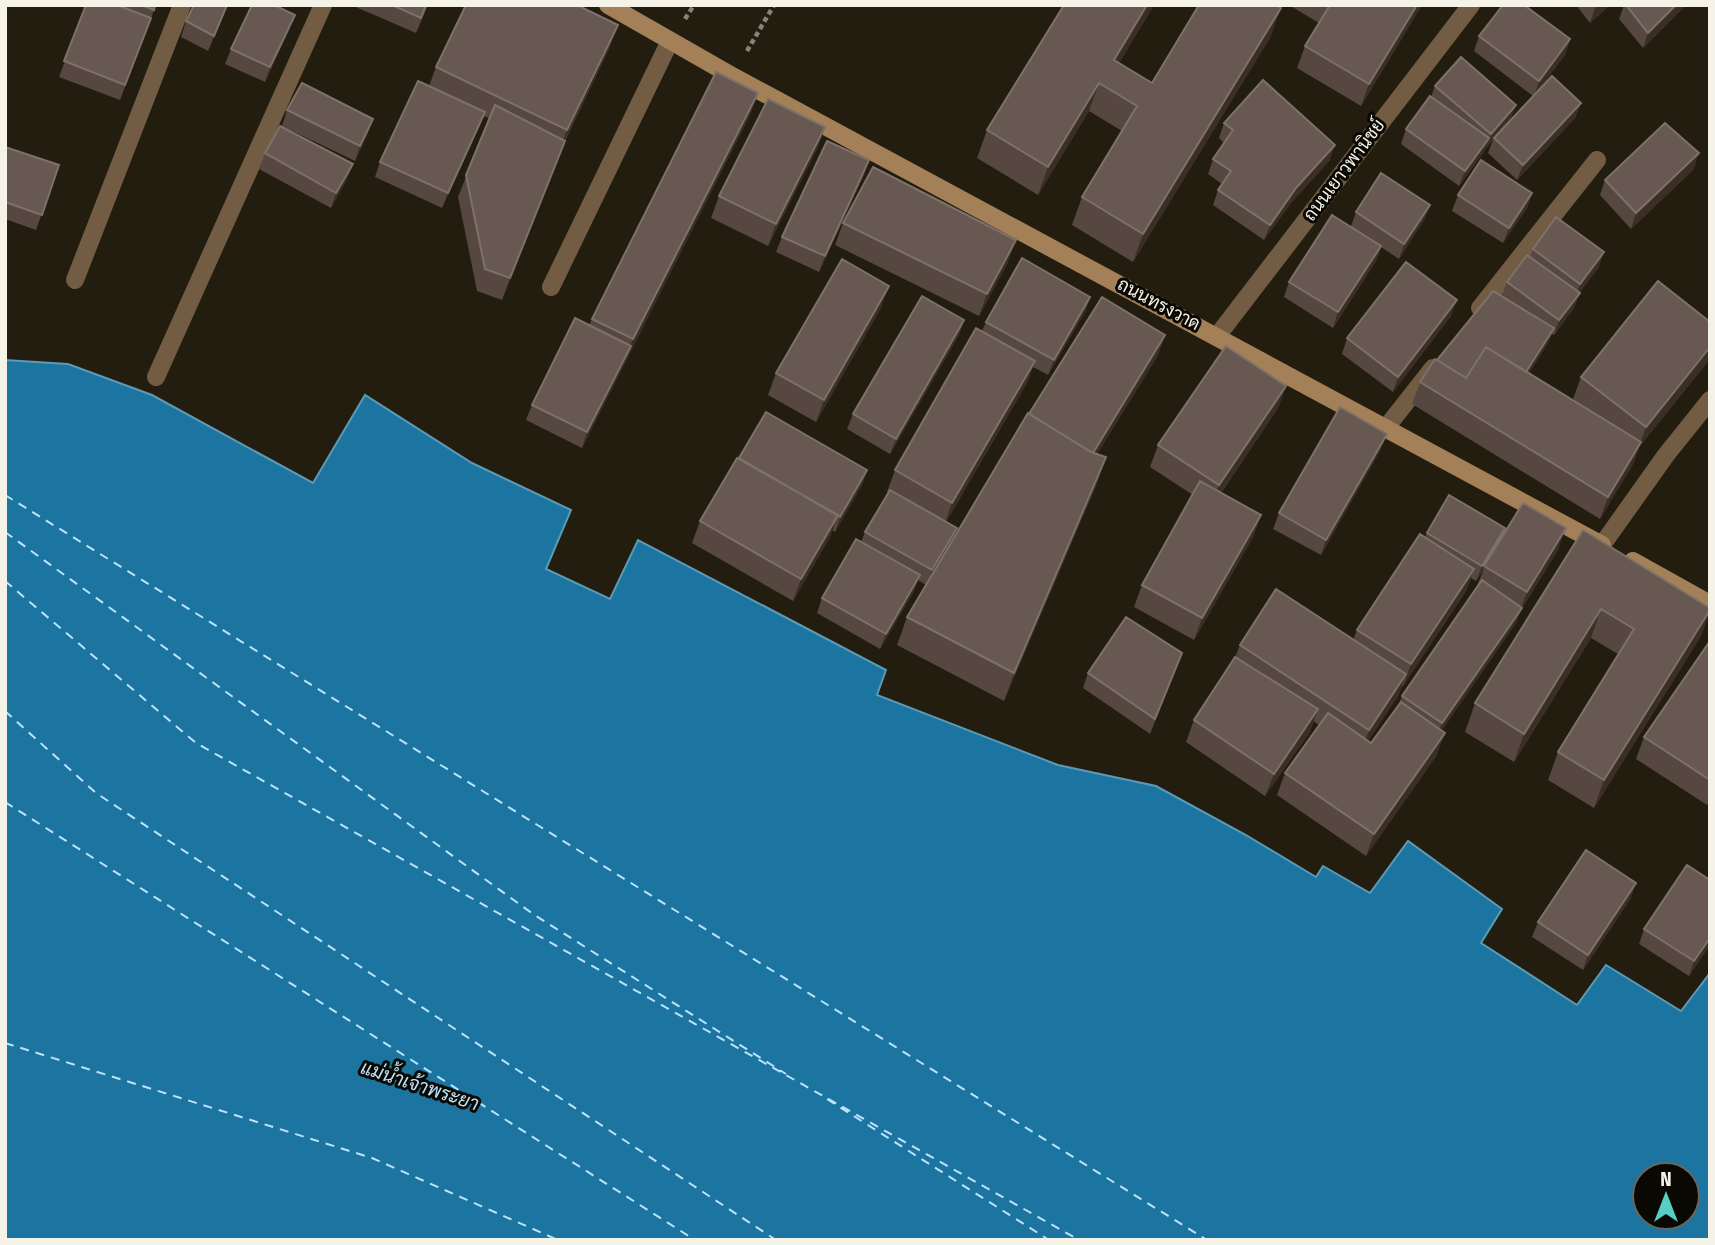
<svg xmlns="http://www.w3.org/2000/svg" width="1715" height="1245" font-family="'Fira Sans Condensed',Sarabun,sans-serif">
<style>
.water{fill:#1b75a0;stroke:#5c9ab6;stroke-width:2;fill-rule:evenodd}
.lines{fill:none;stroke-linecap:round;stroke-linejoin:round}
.ferry{stroke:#bbe3fb;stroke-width:2;stroke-dasharray:9 7;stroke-linecap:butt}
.path{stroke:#878377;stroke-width:4.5;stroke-dasharray:5 3.5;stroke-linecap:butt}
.lane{stroke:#725d44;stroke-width:18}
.street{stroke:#725d44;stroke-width:18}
.secondary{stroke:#a38058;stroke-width:18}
.wall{fill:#564740;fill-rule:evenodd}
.shaded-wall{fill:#3a2e25}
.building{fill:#675952;stroke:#7d7169;stroke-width:2}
.labels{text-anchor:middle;stroke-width:6;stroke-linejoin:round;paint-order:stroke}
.street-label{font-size:18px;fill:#f5f2e8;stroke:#0a0803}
.water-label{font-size:19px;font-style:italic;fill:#bbe3fb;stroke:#0a0803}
</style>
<rect width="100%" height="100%" fill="#221d0f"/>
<path class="water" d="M5,360L68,364L152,395L313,483L365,395L472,463L571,510L546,569L610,599L638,540L886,670L877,695L1058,765L1156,786L1246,835L1316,877L1323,866L1370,893L1408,841L1502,909L1481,943L1577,1005L1606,965L1681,1011L1710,973V1240H5ZM1645,1175H1687V1217H1645Z"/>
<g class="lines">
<path class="ferry" d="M5,495L1207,1240
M5,532L533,914L786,1074
M5,581L196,743L1079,1240
M5,711L96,793L776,1240
M5,802L695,1240
M5,1043L372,1158L558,1240
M827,1099L1049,1240"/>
<path class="path" d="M685,19L694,5
M747,51L774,5"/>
<path class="lane" d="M551,287L670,41
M1480,308L1597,160
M1385,429L1433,368"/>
<path class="street" d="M75,280L182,5
M1218,335L1471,5
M156,377L323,5
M1602,545L1666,455L1710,400"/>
<path class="secondary" d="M608,5L734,77L1602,545
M1633,561L1710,604"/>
</g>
<path class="wall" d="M86,5H156L120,100L59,77Z
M228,5L208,51L181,37L186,21Z
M351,5H428L416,33Z
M1064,5H1154L1119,63L1152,83L1271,36L1133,262L1072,225L1082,197L1122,131L1089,111L1038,195L977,158L987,130Z
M1289,5H1422L1361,106L1297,68L1305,46L1319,23Z
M1576,5H1610L1590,23Z
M1624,5H1686L1643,48L1619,19Z
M295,15L289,30L265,82L225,64L231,49Z
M1479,36L1570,39L1565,55L1535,94L1581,103L1575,118L1517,180L1488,153L1493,140L1485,149L1483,153L1459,186L1401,144L1406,129L1431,97L1435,86L1516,105L1510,120L1533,96L1474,51Z
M610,47L565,141L557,163L502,300L477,291L458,197L489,118L483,116L479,127L442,208L375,177L380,162L429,86L436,67Z
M758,93L750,115L582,448L526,420L532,405L589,325L592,319Z
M287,110L373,119L367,135L355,161L282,126Z
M1224,123L1330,160L1291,203L1264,240L1213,205L1218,190L1222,184L1208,174L1213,159L1224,143L1219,138Z
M825,127L817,149L768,246L711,218L719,196Z
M5,147L59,165L36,230L5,219Z
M265,153L353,164L347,179L331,208L259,169Z
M869,160L864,175L819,272L776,252L782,237Z
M1694,169L1631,229L1600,195L1605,180Z
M1532,193L1527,208L1503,243L1452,211L1458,195Z
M1430,205L1424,220L1399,259L1381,247L1376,261L1333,328L1284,297L1289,282L1351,226L1356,212Z
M843,223L1008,262L979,316L835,245Z
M1533,249L1599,267L1579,293L1574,308L1554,335L1552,334L1548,343L1529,373L1582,406L1573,399L1581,377L1710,322V359L1639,447L1633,464L1600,519L1412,404L1420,382L1437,360L1502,296L1507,282L1530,257Z
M1090,297L1085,312L1048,375L1033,367L1027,383L946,522L957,528L952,540L1029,414L1165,335L1157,357L1097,454L1096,486L1004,701L897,645L907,617L926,585L918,580L914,591L880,649L817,613L822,598L861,542L865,532L888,493L887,492L895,470L982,331L986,322Z
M881,308L816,422L768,395L776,373Z
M1451,316L1393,392L1342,354L1347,338Z
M964,320L959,335L890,454L847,429L853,414Z
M1286,386L1278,408L1221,493L1261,515L1253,537L1194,640L1134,607L1142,585L1193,495L1150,467L1158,445Z
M1381,449L1321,555L1273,529L1279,513Z
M867,470L862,485L835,532L832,530L830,537L793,601L692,543L700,521Z
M1583,530L1710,608V611L1701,636L1594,808L1548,780L1558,752L1618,654L1591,638L1514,762L1465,732L1475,703Z
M1427,533L1558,550L1521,610L1516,623L1442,730L1437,755L1366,856L1277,795L1285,773L1319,725L1313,721L1310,732L1265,796L1186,742L1194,720L1235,657L1240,645L1353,640L1357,630L1425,537ZM1484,569L1476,588L1402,696L1399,704L1371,743L1368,741L1398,696L1402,686H1403L1466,591L1471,578L1476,581Z
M1710,641V801L1707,805L1636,759L1644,737Z
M1176,668L1150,734L1083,688L1088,673Z
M1710,880V945L1689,976L1639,944L1644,929Z
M1631,898L1583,970L1532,937L1538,922Z"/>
<path class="shaded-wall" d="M227,5H228L208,51L214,36Z
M1147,5H1154L1104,88L1114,60Z
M1417,5H1422L1361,106L1369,84Z
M1598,5H1610L1590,23L1595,8Z
M1676,5H1686L1643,48L1648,33Z
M1281,8L1271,36L1133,262L1143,234Z
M295,15L289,30L265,82L270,67Z
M618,25L610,47L559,152L567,130Z
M1570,39L1565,55L1534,96L1539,81Z
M1099,83L1089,111L1038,195L1048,167Z
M758,93L750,115L582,448L587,432L633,339Z
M1581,103L1575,118L1517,180L1523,165Z
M1516,105L1510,120L1494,138L1485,149L1491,134Z
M485,112L479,127L442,208L448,193Z
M373,119L367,135L355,161L360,146Z
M825,127L817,149L768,246L776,224Z
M1489,138L1483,153L1459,186L1465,171Z
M565,141L557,163L502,300L510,278Z
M1335,145L1330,160L1291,203L1264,240L1270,225L1296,188Z
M1699,153L1694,169L1631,229L1636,213Z
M869,160L864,175L819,272L825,256Z
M353,164L347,179L331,208L336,193Z
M1532,193L1527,208L1503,243L1509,228Z
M1430,205L1424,220L1399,259L1404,244Z
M1016,240L1008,262L979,316L987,294Z
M1381,246L1376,261L1333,328L1338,312Z
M1604,252L1599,267L1575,299L1580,284Z
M889,286L881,308L816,422L824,400Z
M1580,293L1574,308L1554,335L1559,320Z
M1090,297L1085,312L1048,375L1054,360Z
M1457,300L1451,316L1393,392L1398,377Z
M964,320L959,335L890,454L896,439Z
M1554,328L1548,343L1517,393L1522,378Z
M1165,335L1157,357L1081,480L1089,458Z
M1710,347V359L1639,447L1633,464L1600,519L1608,497L1639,446L1646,427Z
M1035,361L1027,383L944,525L952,503Z
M1286,386L1278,408L1211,507L1219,485Z
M1387,434L1381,449L1321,555L1326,540Z
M1106,457L1096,486L1004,701L1014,673Z
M867,470L862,485L835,532L840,517Z
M838,515L830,537L793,601L801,579Z
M1261,515L1253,537L1194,640L1202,618Z
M957,528L951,543L927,585L932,570Z
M1505,528L1499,543L1476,581L1482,566Z
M1566,528L1558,550L1521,610L1516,623L1436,739L1442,723L1520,611L1527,592Z
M1474,569L1466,591L1403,686L1411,664Z
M920,575L914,591L880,649L886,634Z
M1601,609L1591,638L1514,762L1524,734Z
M1710,610L1701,636L1594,808L1604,780Z
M1406,674L1398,696L1361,752L1369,730Z
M1318,709L1310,732L1265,796L1274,774Z
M1445,733L1437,755L1366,856L1374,834Z
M1636,883L1631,898L1583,970L1588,955Z
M1710,938V945L1689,976L1694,961Z"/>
<path class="building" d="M86,5H117L151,18L125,85L64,61Z
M142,5H155L154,10Z
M194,5H227L214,36L186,21Z
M252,5H274L295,15L270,67L231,49Z
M392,5H426L421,18Z
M466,5H577L618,25L567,130L436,67Z
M1064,5H1147L1114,60L1152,83L1199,5H1276L1281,8L1143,234L1082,197L1137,106L1099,83L1048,167L987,130Z
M1330,5H1417L1369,84L1305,46Z
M1503,5H1524L1570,39L1539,81L1479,36Z
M1626,5H1676L1648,33Z
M1461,57L1516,105L1491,134L1435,86Z
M716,72L758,93L633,339L592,319Z
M1552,76L1581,103L1523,165L1494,138Z
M1263,80L1335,145L1296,188L1270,225L1218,190L1231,171L1213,159L1233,130L1224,123Z
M418,81L485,112L448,193L380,162Z
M302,83L373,119L360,146L287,110Z
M1430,96L1489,138L1465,171L1406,129Z
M768,99L825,127L776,224L719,196Z
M495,105L565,141L510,278L485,269L466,175Z
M1665,123L1699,153L1636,213L1605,180Z
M280,126L353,164L336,193L265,153Z
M827,141L869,160L825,256L782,237Z
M5,147L59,165L42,215L5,202Z
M1481,160L1532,193L1509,228L1458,195Z
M873,167L1016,240L987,294L843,223Z
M1381,173L1430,205L1404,244L1356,212Z
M1332,215L1381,246L1338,312L1289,282Z
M1556,217L1604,252L1580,284L1533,249Z
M1527,255L1580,293L1559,320L1507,282Z
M1022,258L1090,297L1054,360L986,322Z
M842,259L889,286L824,400L776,373Z
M1406,262L1457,300L1398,377L1347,338Z
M1658,281L1710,322V347L1646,427L1581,377Z
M1493,291L1554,328L1526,372L1486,347L1466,378L1437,360Z
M922,296L964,320L896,439L853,414Z
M1102,297L1165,335L1093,453L1029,414Z
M575,318L631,346L587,432L532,405Z
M976,328L1035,361L952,503L895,470Z
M1226,346L1286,386L1219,485L1158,445Z
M1486,347L1641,442L1608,497L1420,382L1435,359L1466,378Z
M1340,407L1387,434L1326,540L1279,513Z
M766,412L867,470L840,517L739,458Z
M1028,413L1091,452L1106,457L1014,673L907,617Z
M737,458L838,515L801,579L700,521Z
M1200,481L1261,515L1202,618L1142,585Z
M890,490L957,528L932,570L865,532Z
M1449,495L1505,528L1482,566L1427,533Z
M1523,503L1566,528L1527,592L1484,566Z
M1583,530L1710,608V610L1604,780L1558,752L1634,629L1601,609L1524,734L1475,703Z
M1420,534L1474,569L1411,664L1357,630Z
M856,539L920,575L886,634L822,598Z
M1482,580L1522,608L1442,723L1402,696Z
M1276,589L1406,674L1369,730L1240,645Z
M1126,617L1182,653L1155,719L1088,673Z
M1710,641V780L1644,737Z
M1235,657L1318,709L1274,774L1194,720Z
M1401,702L1445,733L1374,834L1285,773L1328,713L1371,743Z
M1586,850L1636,883L1588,955L1538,922Z
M1687,865L1710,880V938L1694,961L1644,929Z"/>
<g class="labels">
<g class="street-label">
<text transform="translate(1344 170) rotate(-53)" y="6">ถนนเยาวพานิชย์</text>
<text transform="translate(1159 304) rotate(28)" y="6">ถนนทรงวาด</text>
</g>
<g class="water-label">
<text transform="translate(420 1085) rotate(18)" y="7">แม่น้ำเจ้าพระยา</text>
</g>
</g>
<rect width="1715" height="1245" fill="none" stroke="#f5f2e8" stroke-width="14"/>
<g transform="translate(1666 1196)"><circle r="33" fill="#0a0803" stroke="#68665f" stroke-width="2"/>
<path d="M0-5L12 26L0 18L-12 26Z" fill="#56cec4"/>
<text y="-10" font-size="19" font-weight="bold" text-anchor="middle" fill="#f5f2e8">N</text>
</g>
</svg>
